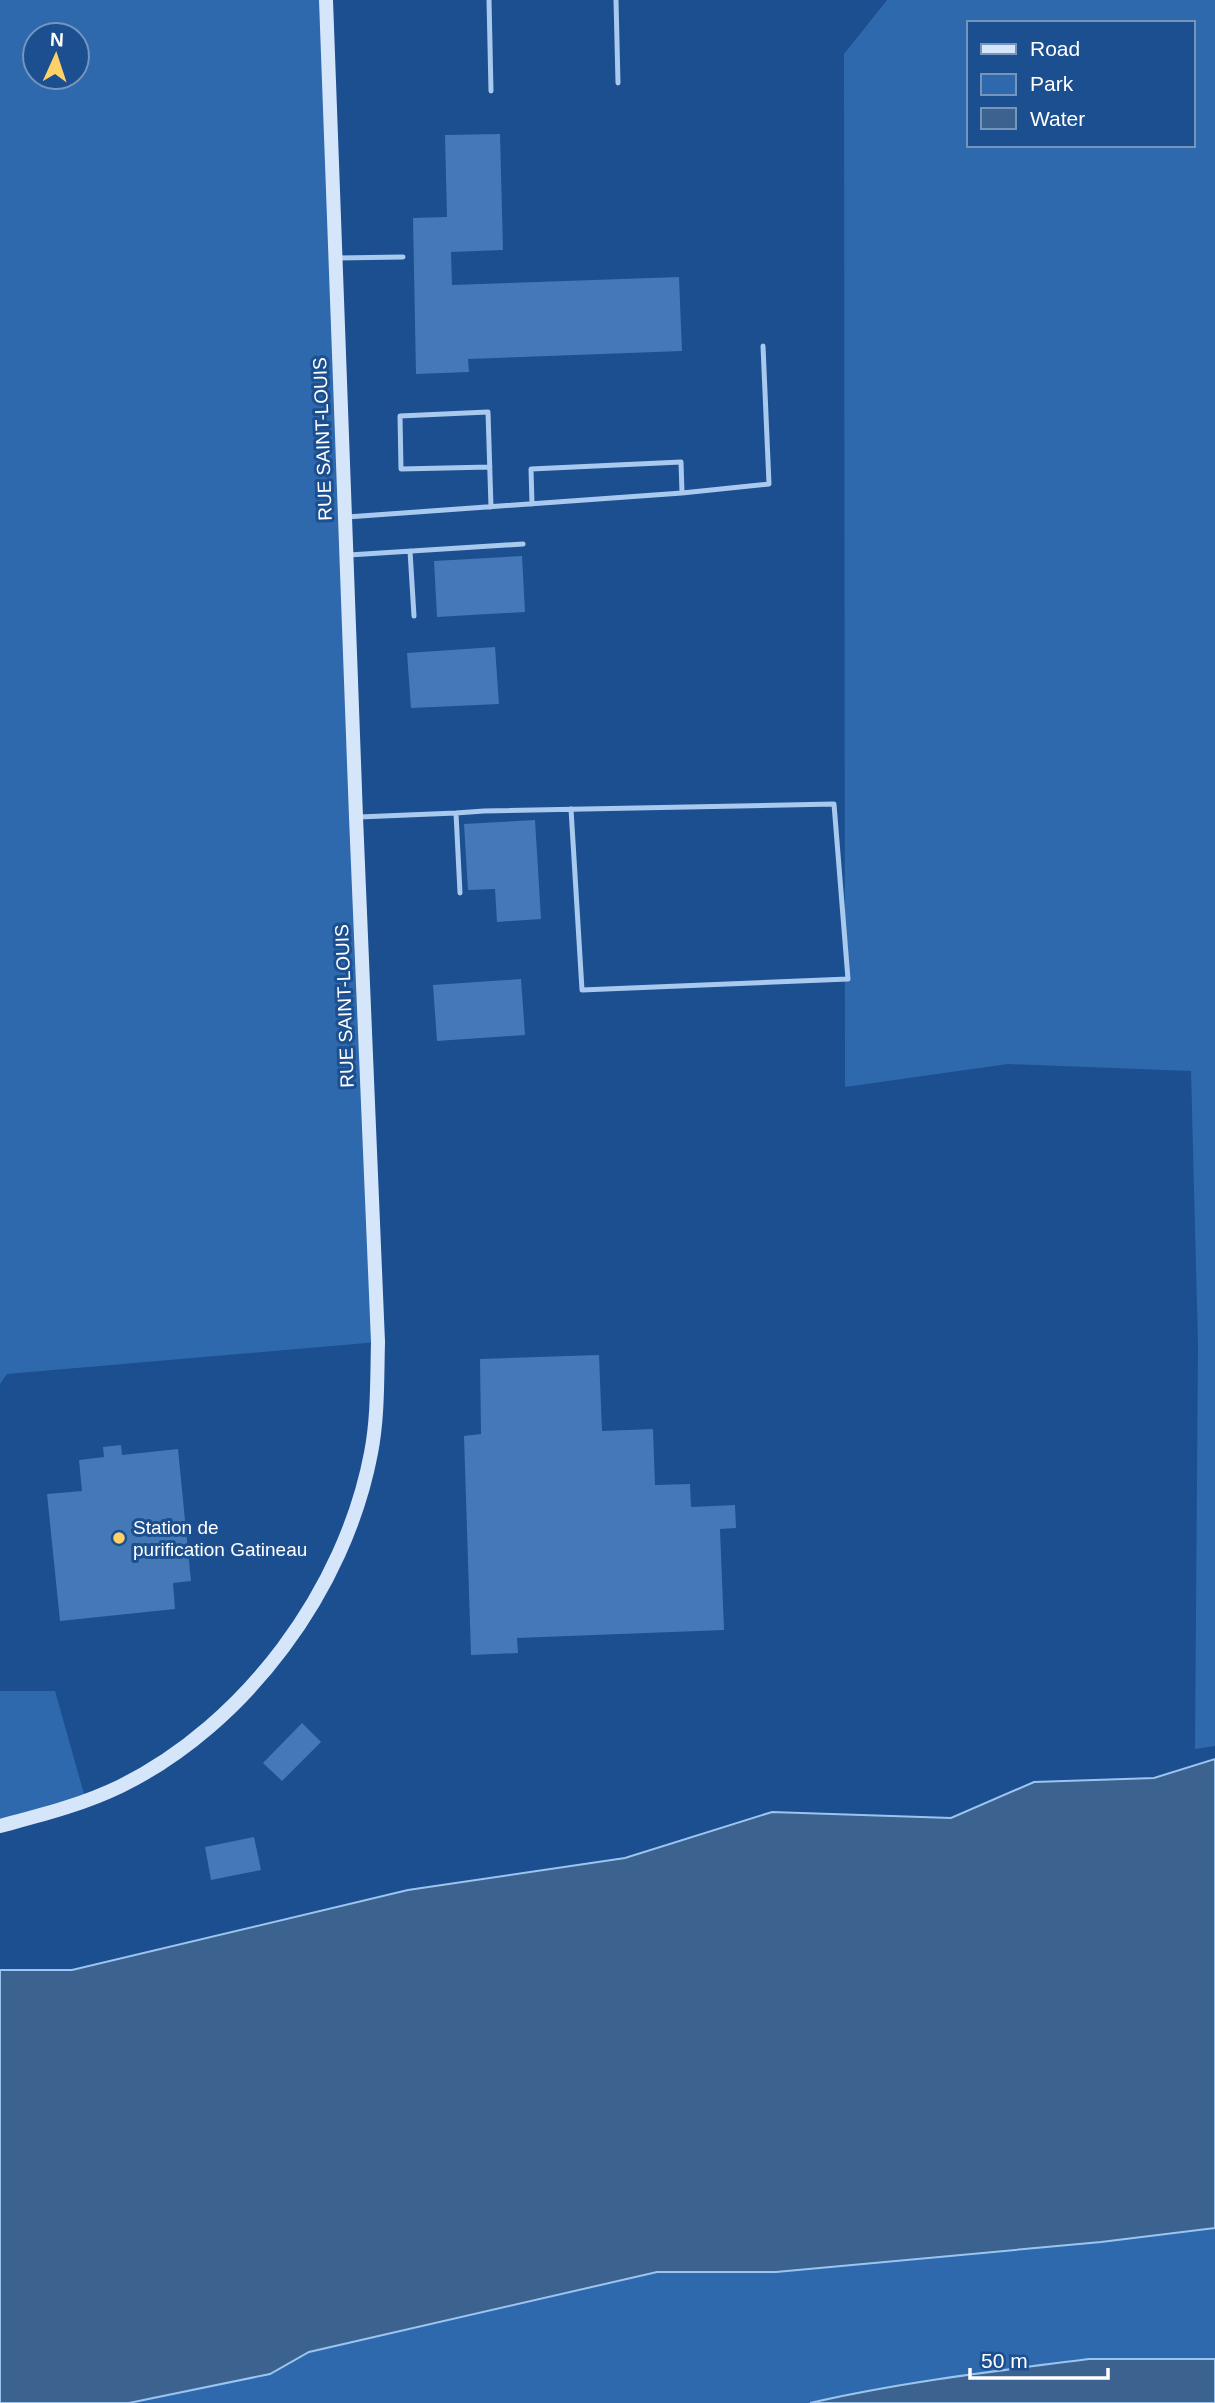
<svg xmlns="http://www.w3.org/2000/svg" width="1215" height="2403" font-family="Arial,sans-serif">
<style>
.green{fill:#2e69ad;fill-rule:evenodd}
.water{fill:#3c6290;stroke:#9cc4f0;stroke-width:2}
.building{fill:#4478b7}
.lines{fill:none;stroke-linecap:round;stroke-linejoin:round}
.lane{stroke:#a9c9ee;stroke-width:5}
.secondary{stroke:#d6e6fa;stroke-width:14}
.poi-dot{fill:#ffd166;stroke:#1b4f8f;stroke-width:2.5}
.labels{text-anchor:middle;stroke-width:6;stroke-linejoin:round;paint-order:stroke}
.street-label{font-size:19px;fill:#fff;stroke:#1b4f8f}
.poi-label{font-size:19px;fill:#fff;stroke:#1b4f8f;text-anchor:start}
</style>
<rect width="100%" height="100%" fill="#1b4f8f"/>
<path class="green" d="M0,0H326L378,1342L7,1374L0,1384ZM35,35H77V77H35Z
M887,0H1215V1746L1195,1749L1198,1344L1191,1071L1008,1064L845,1087L844,54ZM968,23H1192V145H968Z
M0,1691H55L86,1801L0,1826Z
M1215,2228V2403H129L270,2374L309,2352L657,2272H776L1101,2242Z"/>
<path class="water" d="M1215,1759V2228L1101,2242L776,2272H657L309,2352L270,2374L129,2403H0V1970H72L408,1890L625,1858L772,1812L951,1818L1034,1782L1154,1778Z
M1089,2359H1215V2403H810C902,2382 995,2371 1089,2359Z"/>
<path class="building" d="M500,134L503,250L451,252L452,285L679,277L682,351L468,359L469,372L416,374L413,218L447,217L445,135Z
M522,556L525,612L437,617L434,561Z
M495,647L499,704L411,708L407,653Z
M535,820L541,919L497,922L495,889L468,890L464,824Z
M521,979L525,1035L437,1041L433,985Z
M599,1355L602,1431L653,1429L655,1485L690,1484L691,1507L735,1505L736,1528L720,1529L724,1630L517,1638L518,1653L471,1655L464,1436L481,1434L480,1359Z
M121,1445L122,1455L178,1449L191,1581L173,1583L175,1609L60,1621L47,1494L82,1491L79,1460L104,1457L103,1447Z
M302,1723L321,1742L282,1781L263,1763Z
M254,1837L261,1870L211,1880L205,1847Z"/>
<g class="lines">
<path class="lane" d="M489,0L491,91
M616,0L618,83
M337,258L403,257
M490,467L401,469L400,416L488,412L491,507
M532,504L531,469L681,462L682,493
M347,517L682,493L769,484L763,346
M410,551L414,616
M349,555L523,544
M456,813L484,811L834,804L848,979L582,990L571,809
M359,817L456,813L460,893"/>
<path class="secondary" d="M0,1826C41,1815 82,1805 121,1786C246,1724 345,1590 371,1453C378,1417 377,1379 378,1342L356,817L326,0"/>
</g>
<circle class="poi-dot" cx="119" cy="1538" r="7"/>
<g class="labels">
<g class="street-label">
<text transform="translate(322 439) rotate(-92)" y="7">RUE SAINT-LOUIS</text>
<text transform="translate(344 1006) rotate(-92)" y="7">RUE SAINT-LOUIS</text>
</g>
<g class="poi-label">
<text x="133" y="1534">Station de<tspan x="133" dy="22">purification Gatineau</tspan></text>
</g>
</g>
<rect x="967" y="21" width="228" height="126" fill="#1b4f8f" stroke="#7695bc" stroke-width="2"/>
<rect x="981" y="44" width="35" height="10" fill="#d6e6fa" stroke="#7695bc" stroke-width="2"/>
<text x="1030" y="56" font-size="21" fill="#ffffff">Road</text>
<rect x="981" y="74" width="35" height="21" fill="#2e69ad" stroke="#7695bc" stroke-width="2"/>
<text x="1030" y="91" font-size="21" fill="#ffffff">Park</text>
<rect x="981" y="108" width="35" height="21" fill="#3c6290" stroke="#7695bc" stroke-width="2"/>
<text x="1030" y="126" font-size="21" fill="#ffffff">Water</text>
<g transform="translate(56 56) rotate(3)"><circle r="33" fill="#1b4f8f" stroke="#7695bc" stroke-width="2"/>
<path d="M0-5L12 26L0 18L-12 26Z" fill="#ffd166"/>
<text y="-10" font-size="19" font-weight="bold" text-anchor="middle" fill="#ffffff">N</text>
</g>
<path d="M970 2368v10h138v-10" fill="none" stroke="#ffffff" stroke-width="3.5"/>
<text x="981" y="2368" font-size="21" fill="#ffffff" stroke="#1b4f8f" stroke-width="5" paint-order="stroke">50 m</text>
</svg>
